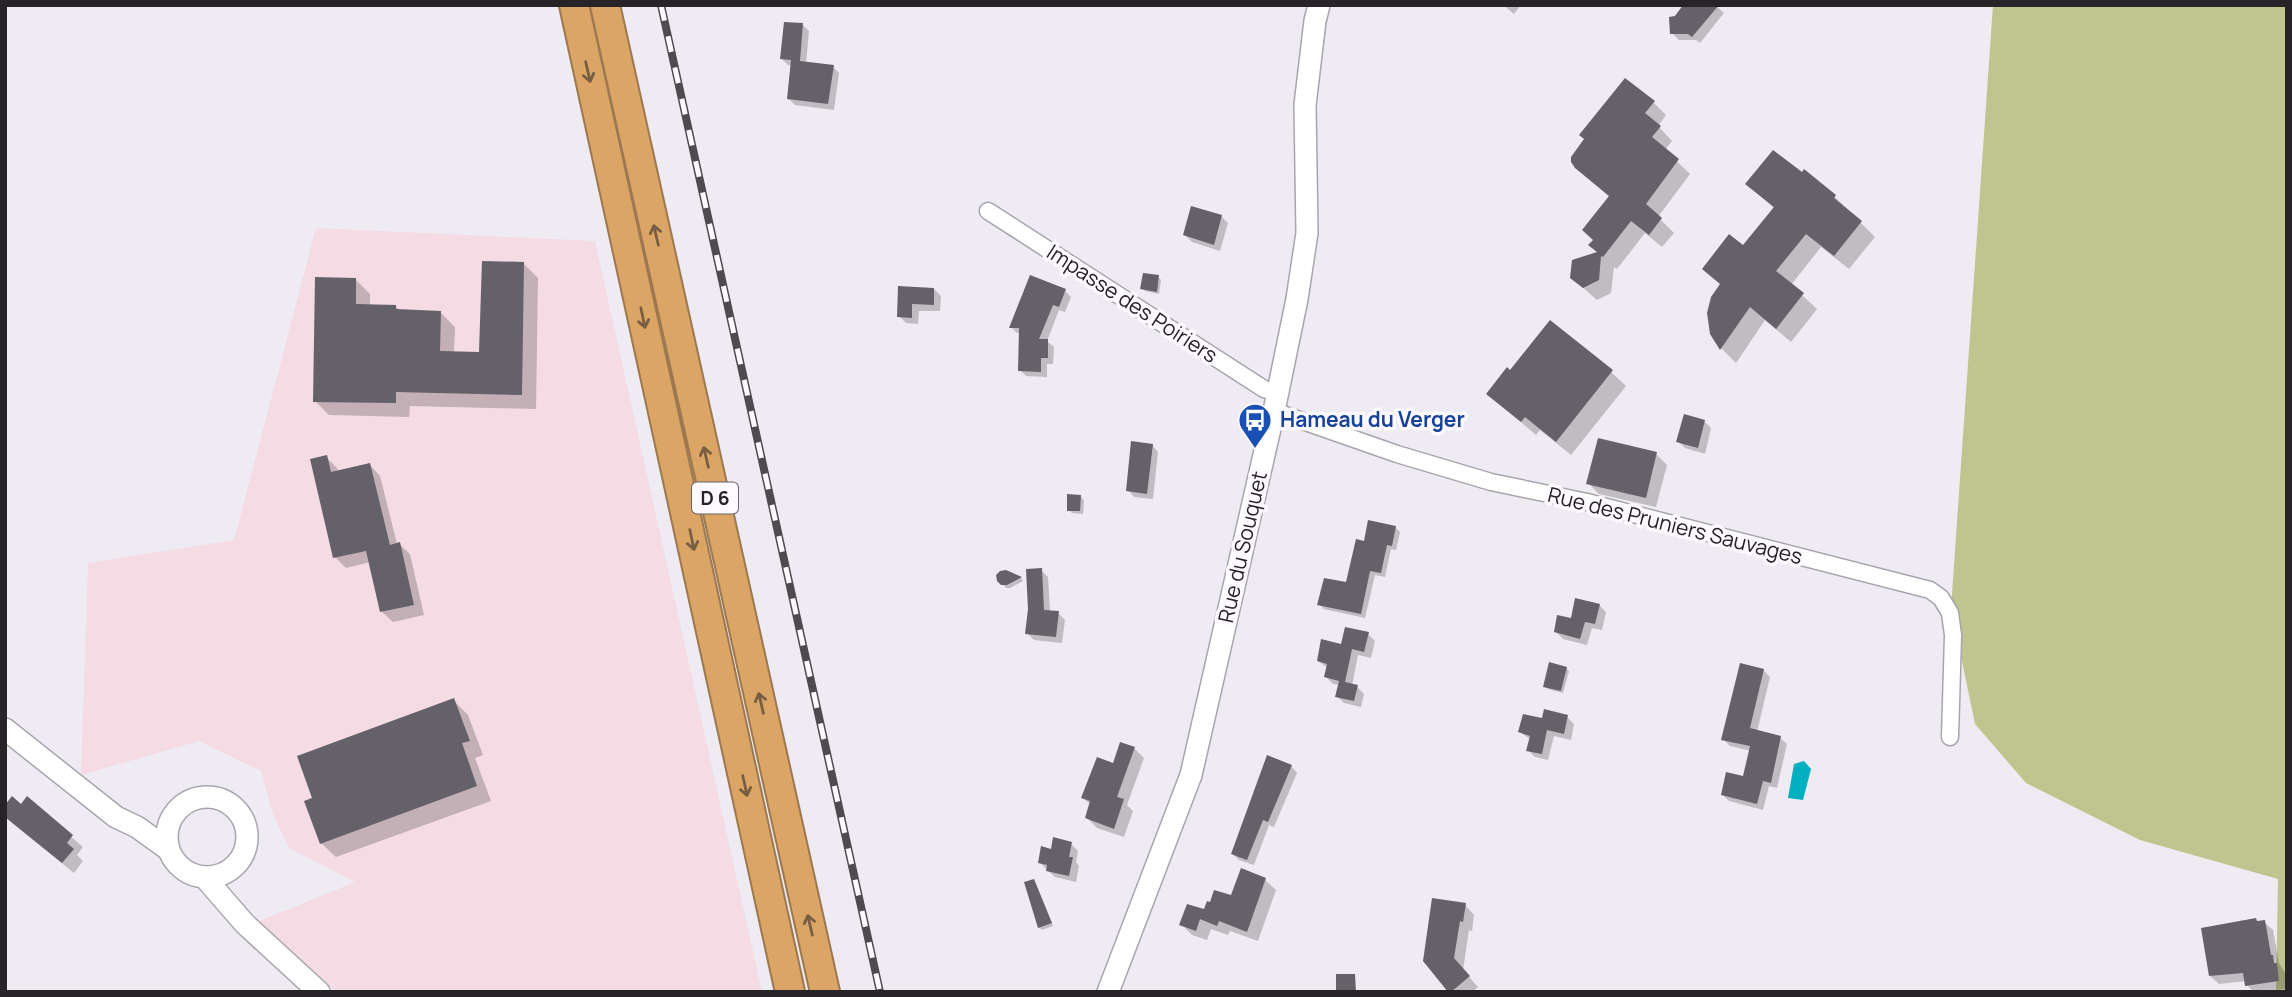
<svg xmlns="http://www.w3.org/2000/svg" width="2292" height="997" font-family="Manrope,sans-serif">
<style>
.industrial{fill:#f4dbe4}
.green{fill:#bfc58e}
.water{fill:#00b0c0}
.shadow{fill:#0003}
.building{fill:#646168}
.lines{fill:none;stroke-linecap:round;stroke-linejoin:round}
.street-casing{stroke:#a8a5ac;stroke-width:19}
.secondary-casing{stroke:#a8a5ac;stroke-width:24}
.highway-casing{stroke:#9c7850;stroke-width:32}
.street{stroke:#fff;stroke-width:16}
.secondary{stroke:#fff;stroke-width:21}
.highway{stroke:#dba566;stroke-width:28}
.rail-casing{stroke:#4d4b4f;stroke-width:8}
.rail{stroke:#fcf9ff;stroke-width:5;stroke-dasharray:16;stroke-linecap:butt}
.oneway{stroke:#775e43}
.labels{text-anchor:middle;stroke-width:7;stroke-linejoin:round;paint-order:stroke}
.shield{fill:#fcf9ff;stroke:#666468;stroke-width:2}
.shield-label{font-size:19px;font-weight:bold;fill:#262427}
.street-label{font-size:21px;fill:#262427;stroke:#fcf9ff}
.transit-label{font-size:21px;font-weight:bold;fill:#164399;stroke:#fcf9ff;text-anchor:start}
</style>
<rect width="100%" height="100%" fill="#efebf3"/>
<path class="industrial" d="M316,228L595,241L762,992H336L257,922L355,882L289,848L272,812L261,771L199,741L81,775L88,563L234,540Z"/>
<path class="green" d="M1993,5H2287V992H2276L2278,879L2140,840L2026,783L1975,724L1951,608Z"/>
<path class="water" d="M1804,761L1811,769L1803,800L1788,798L1794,764Z"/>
<path class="shadow" d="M1503,5H1521L1514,14Z
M1715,5L1724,13L1700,43L1696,40H1679L1672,33Z
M803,25L809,31L806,64L833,67L839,73L834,110L795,105L788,98L792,66L788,65L782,59Z
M1653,102L1666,115L1658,126L1672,141L1665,150L1690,174L1658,217L1674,233L1662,247L1645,233L1617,269L1614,267L1611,293L1597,300L1571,277L1599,253L1595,241L1610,197L1591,181Z
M1804,171L1835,197L1875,237L1849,269L1821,247L1791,285L1817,309L1791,342L1765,320L1736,363L1722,349L1712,333L1743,248L1775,209L1747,184L1802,174Z
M1221,216L1228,223L1220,251L1192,242L1185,235Z
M524,264L538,278L536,409L410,406L409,417L329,415L315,401L356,280L370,294V306L396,307L400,311L440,312L455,327L454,353L481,354Z
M1158,277L1161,280L1159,294L1145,291L1142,288Z
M900,288L934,289L941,296L940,311H919L918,324L906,323L899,316Z
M1065,291L1071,297L1065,312L1059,310L1047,341L1054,347L1053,364H1047V377L1026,376L1020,370L1021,333H1017L1011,327Z
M1511,372H1611L1626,386L1571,455L1540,430L1536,435L1488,394Z
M1704,421L1711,428L1705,454L1685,448L1678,441Z
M1152,445L1158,452L1153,499L1134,497L1128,490Z
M1656,454L1667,465L1656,507L1599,494L1588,483Z
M326,457L337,468L338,472L370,465L380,476L397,544H399L410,554L424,615L393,622L382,612L370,562L346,568L335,557Z
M1081,497L1084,500L1083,514L1072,513L1069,510Z
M1395,527L1400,532L1396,550L1391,549L1385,577L1375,575L1365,618L1324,609L1319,604L1345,584L1366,543Z
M1041,570L1048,577L1050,612L1058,613L1065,620L1062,643L1034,640L1027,633Z
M1003,572L1021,578L1023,581L1010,588H1006L999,580Z
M1599,605L1606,612L1602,630L1592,628L1587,645L1563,639L1556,632Z
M1368,634L1375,641L1371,658L1358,655L1352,686L1357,687L1364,694L1361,707L1344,703L1337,696L1340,685L1333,684L1326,677L1328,668L1318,661Z
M1566,668L1569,671L1563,693L1548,689L1545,686Z
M1763,670L1770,677L1757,732L1780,738L1787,744L1777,788L1769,786L1763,810L1729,801L1723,795L1745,778L1751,751L1730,746L1723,739Z
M453,700L468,715L483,755L475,758L491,801L336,857L321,843Z
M1567,717L1574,724L1571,740L1554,736L1548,760L1535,757L1528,750L1531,740L1520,732L1543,720Z
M1134,748L1144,758L1127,805L1133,811L1124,837L1097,828L1087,818L1091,805L1083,798L1114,765Z
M1291,766L1297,773L1274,827L1269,825L1254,865L1239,860L1233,854Z
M27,799L83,847L77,855L83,861L74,873L12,823Z
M1071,844L1078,851L1076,862L1079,866L1076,882L1055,877L1039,862L1052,851Z
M1265,880L1276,890L1258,941L1230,931L1228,935L1211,929L1207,940L1192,935L1181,924L1205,911L1211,904L1232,897Z
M1033,881L1053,926L1042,930L1039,927Z
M1465,905L1474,915L1472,931L1469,930L1463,970L1478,987L1472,992H1451L1425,961Z
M2264,922L2273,930L2279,963L2285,973L2286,989L2254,992L2247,985V981L2219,984L2210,976L2259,923Z"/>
<path class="building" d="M1683,5H1719L1692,37L1688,34H1670L1669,17L1675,16Z
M784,22L803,23L800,61L834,65L828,104L787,99L791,60L780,59Z
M1625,78L1655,101L1645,113L1661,126L1652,137L1679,159L1646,204L1662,218L1649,235L1631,221L1603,257L1601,256L1599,280L1583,288L1570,278L1572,260L1597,252L1588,245L1593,240L1582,230L1609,196L1575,168L1571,162V157L1584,139L1579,135Z
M1773,150L1802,172L1804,169L1836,195L1834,198L1862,221L1834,256L1806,234L1776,271L1804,293L1776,329L1750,307L1720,350L1710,334L1707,313L1711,297L1720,284L1702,269L1729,234L1743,245L1774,207L1745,184Z
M1191,206L1222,215L1214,245L1183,235Z
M482,261L524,262L522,395L396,392V403L313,402L315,277L356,278V304L396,305V309L441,311L440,351L479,352Z
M1143,273L1159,275L1157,292L1140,289Z
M1030,275L1066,289L1059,307L1053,305L1039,339H1048V358H1041V372L1018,371L1019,328H1009Z
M898,286L934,288V305L912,304V318L897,317Z
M1550,320L1613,370L1556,442L1525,417L1521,422L1486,394L1507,367L1510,370Z
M1684,414L1705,420L1698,448L1676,442Z
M1598,438L1657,452L1646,498L1586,484Z
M1131,441L1153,444L1147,494L1126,491Z
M327,455L331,472L370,463L390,545L400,542L414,605L380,612L366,551L333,558L310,459Z
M1067,494L1081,495L1080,511H1067Z
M1368,520L1396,526L1392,546L1387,545L1381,573L1370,571L1361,614L1317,605L1324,578L1346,582L1356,539L1364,541Z
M1042,568L1044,610L1059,611L1056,637L1025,634L1028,609L1026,569Z
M1006,570L1022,577L1007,585H1001L997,581L996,575L1000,571Z
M1575,598L1600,604L1595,624L1585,622L1580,639L1554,632L1557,615L1571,618Z
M1345,627L1369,632L1364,652L1352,649L1345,682L1358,685L1354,701L1335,697L1339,681L1324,677L1327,664L1317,661L1321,639L1341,644Z
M1549,662L1567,667L1561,691L1543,687Z
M1740,663L1764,669L1750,728L1781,736L1771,783L1763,781L1757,804L1721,795L1726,772L1743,776L1750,746L1721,740Z
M454,698L470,741L462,743L477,786L320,844L304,801L312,798L297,756Z
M1544,709L1568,715L1564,734L1547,730L1542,754L1526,751L1530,736L1518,732L1523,714L1542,718Z
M1120,742L1135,747L1117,797L1124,799L1114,829L1085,818L1090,801L1081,798L1097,757L1113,763Z
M1267,755L1292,765L1268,822L1263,820L1247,860L1231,854Z
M12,796L21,804L27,796L73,835L67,843L74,849L62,863L5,817V805Z
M1053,837L1072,842L1069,857H1073L1069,876L1046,871L1047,865L1038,863L1041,846L1051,849Z
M1241,868L1266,878L1247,932L1219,921L1217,926L1200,919L1196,931L1179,925L1187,904L1204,909L1207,901L1210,902L1214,890L1231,895Z
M1034,879L1052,923L1038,928L1024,882Z
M1432,898L1466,903L1463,922L1460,921L1454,958L1470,976L1451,992H1448L1423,961Z
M2256,918L2257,921L2265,920L2271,955H2273L2274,963H2277L2279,981L2245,986L2243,973L2209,976L2201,928Z
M1336,974H1355L1356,992H1336Z"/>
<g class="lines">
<defs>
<path id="street" d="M988,211L1264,389L1278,393
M1274,411L1397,454L1491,482L1587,502L1930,590L1941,598L1950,613L1953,635L1950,737"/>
<path id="secondary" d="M5,729L116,817L137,827L169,850
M167 837a40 40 0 1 1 80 0a40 40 0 1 1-80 0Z
M205,878L245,924L319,992
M1108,992L1191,775L1274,411L1297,299L1307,233L1305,105L1315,21L1319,5"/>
<path id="highway" d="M574,5L790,992
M605,5L825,992"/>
</defs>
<use href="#street" class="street-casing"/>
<use href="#secondary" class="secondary-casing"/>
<use href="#highway" class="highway-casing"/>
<use href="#street" class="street"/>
<use href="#secondary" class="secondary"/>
<use href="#highway" class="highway"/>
<defs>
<path id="rail" d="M661,5L880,992"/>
</defs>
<use href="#rail" class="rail-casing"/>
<use href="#rail" class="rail"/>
</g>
<defs><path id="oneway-shaft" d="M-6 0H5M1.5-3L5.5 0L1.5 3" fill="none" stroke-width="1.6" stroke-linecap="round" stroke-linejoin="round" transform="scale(1.75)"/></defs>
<g class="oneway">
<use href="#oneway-shaft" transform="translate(588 72) rotate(77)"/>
<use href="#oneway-shaft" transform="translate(656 235) rotate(-103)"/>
<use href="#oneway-shaft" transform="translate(643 318) rotate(78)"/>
<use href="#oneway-shaft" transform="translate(706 457) rotate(-103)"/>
<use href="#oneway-shaft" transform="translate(692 540) rotate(78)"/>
<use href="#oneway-shaft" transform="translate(761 703) rotate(-103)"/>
<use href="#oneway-shaft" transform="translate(745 786) rotate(78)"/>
<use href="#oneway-shaft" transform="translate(810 925) rotate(-103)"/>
</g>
<defs>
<symbol id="bus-pin" viewBox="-11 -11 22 30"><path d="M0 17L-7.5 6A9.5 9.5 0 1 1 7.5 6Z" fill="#1a4fb4" stroke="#fcf9ff"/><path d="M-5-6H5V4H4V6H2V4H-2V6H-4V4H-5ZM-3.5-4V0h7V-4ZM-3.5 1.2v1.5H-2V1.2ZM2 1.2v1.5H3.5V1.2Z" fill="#fff"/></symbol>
</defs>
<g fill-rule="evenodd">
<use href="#bus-pin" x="1236" y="401" width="38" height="52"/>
</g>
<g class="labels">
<rect class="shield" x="692" y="482.5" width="46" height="31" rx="5"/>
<g class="shield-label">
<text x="715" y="505">D 6</text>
</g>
<g class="street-label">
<text transform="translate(1132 304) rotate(33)" y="7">Impasse des Poiriers</text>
<text transform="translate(1675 526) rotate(14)" y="7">Rue des Pruniers Sauvages</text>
<text transform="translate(1243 547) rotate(-77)" y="7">Rue du Souquet</text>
</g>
<g class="transit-label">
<text x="1280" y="427">Hameau du Verger</text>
</g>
</g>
<rect width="2292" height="997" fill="none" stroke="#262427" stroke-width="14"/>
</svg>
